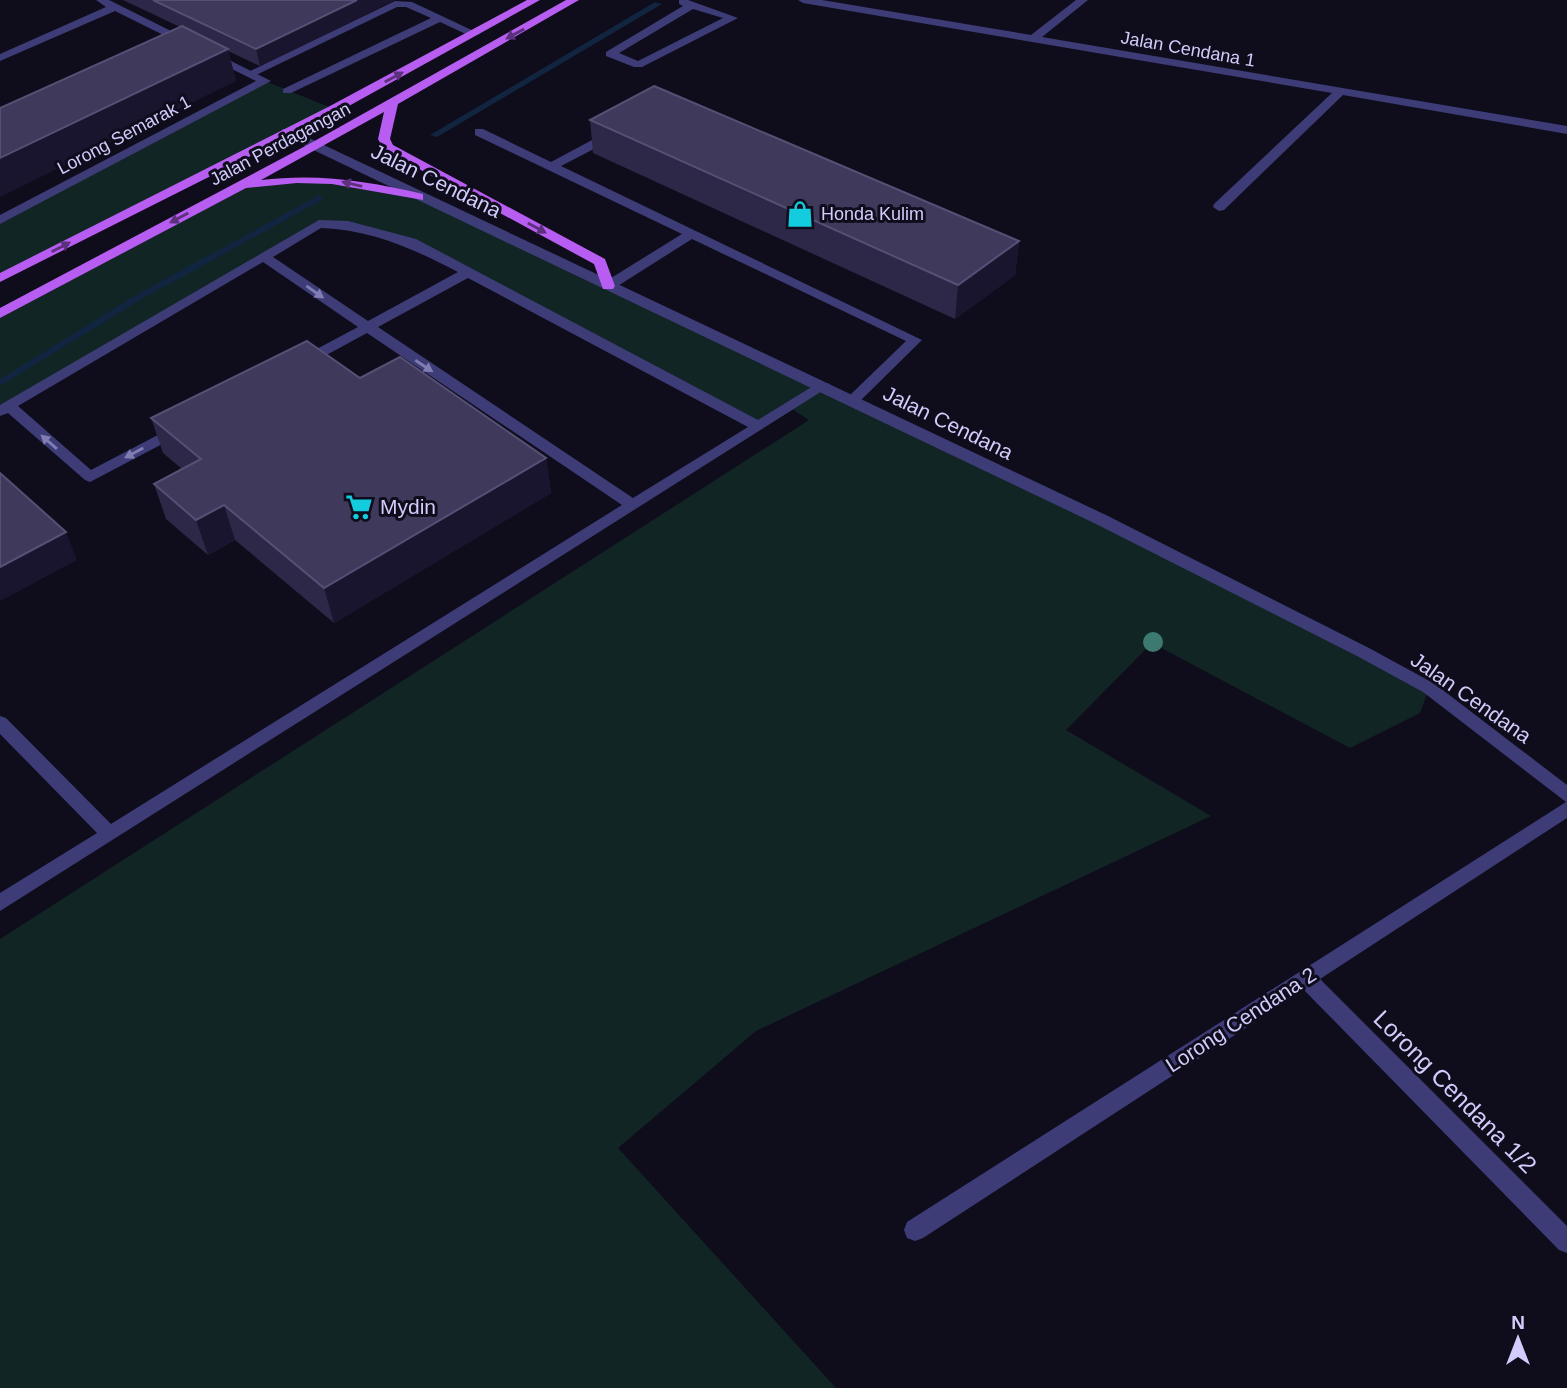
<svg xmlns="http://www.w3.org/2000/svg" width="1567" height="1388" font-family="Helvetica,sans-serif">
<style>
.green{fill:#112524}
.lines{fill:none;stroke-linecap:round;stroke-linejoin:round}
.stream{fill:#112540;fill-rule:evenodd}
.lane{fill:#3d3c77;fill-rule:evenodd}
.street{fill:#3d3c77;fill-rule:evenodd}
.primary{fill:#b85df1;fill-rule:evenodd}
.tree{fill:#3c7a70}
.wall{fill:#2d2748}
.shaded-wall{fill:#1a152f}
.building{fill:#3f395c;stroke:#565075;stroke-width:2}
.oneway{fill:#5b317c}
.oneway2{fill:#807db2}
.labels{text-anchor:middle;stroke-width:6;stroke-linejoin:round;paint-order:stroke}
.far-street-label{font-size:18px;fill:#d1ccfb;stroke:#0f0d1c}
.far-poi-label{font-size:18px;fill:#d1ccfb;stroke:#0f0d1c;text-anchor:start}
.street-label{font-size:21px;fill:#d1ccfb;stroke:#0f0d1c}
.poi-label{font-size:21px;fill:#d1ccfb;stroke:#0f0d1c;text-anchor:start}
.near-street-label{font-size:24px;fill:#d1ccfb;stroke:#0f0d1c}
</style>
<rect width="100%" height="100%" fill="#0f0d1c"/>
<path class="green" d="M265,81L334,109L0,278V220Z
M332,180L419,197L853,400L1429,688L1420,713L1350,748L1152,643L1066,730L1211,816L756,1031L618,1148L836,1388H0V939L809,420L789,407L758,426L411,242L319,224L0,411V314L239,186Z"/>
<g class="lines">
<path class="stream" d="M655,2L662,4L437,137L430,135Z
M319,195L323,198L322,200L142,299L0,386V379L136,295Z"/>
<path class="lane" d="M679,0H688L738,18L642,67H634L606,56V52L683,6L679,4ZM693,9L723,18L638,61L619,53Z
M395,1L412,2L480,34L470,36L440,22L291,93H283V89L431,18L406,7H397L254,76L244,74Z
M475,129H483L551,162L607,132H615V138L561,166L922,340L858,403L853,404L846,400L848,397L906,341L692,239L613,289H603V283L682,234L475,135Z
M319,220L348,221L416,239L758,420L818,383H828L830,386L0,911V893L97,833L0,734V716L6,718L111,824L622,505L367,333L308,365H298V359L358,327L263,262L18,406L91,470L175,426H185V432L90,482L85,480L8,413L0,416V405ZM321,228C372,230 414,249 458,272L368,321L273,257ZM468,278L748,427L633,498L378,327Z"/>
<path class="street" d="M96,0H109L271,81L0,224V215L256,81L115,11L0,61V54L106,7Z
M798,0H822L1031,35L1076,0H1088L1042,37L1567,126V134L1343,95L1224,210L1219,211L1213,207L1214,204L1332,93L803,3Z
M282,129H290L1108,516L1369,648L1435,684L1567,785V818L1320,979L1567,1226V1253L1559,1250L1304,990L923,1238L915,1241L907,1238L904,1230L907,1222L1566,802L1423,692L1357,656L1096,524L282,135Z"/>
<path class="primary" d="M527,0H540L338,112L0,282V273L330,106Z
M566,0H579L398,104L390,139L393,145L605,259L615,286L613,289H603L594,264L384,150L378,139L384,112L261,180C318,173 368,181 423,194V200L332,184L297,183L246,188L0,318V308L311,143Z"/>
</g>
<circle class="tree" cx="1153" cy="642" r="10"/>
<path class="wall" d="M123,0H394L260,66L228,51L236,81L180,27Z
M590,120L1019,241L1015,275L955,319L593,153Z
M360,378L546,458L551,493L334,623L235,540L208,555L166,519L154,484L182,469L163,453L151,418Z"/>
<path class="shaded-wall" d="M357,0H394L260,66L256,49Z
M228,49L236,81L0,197V158Z
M1019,241L1015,275L955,319L958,285Z
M546,458L551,493L334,623L324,588Z
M224,505L235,540L208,555L196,520Z
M66,532L77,560L0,601V567Z"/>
<path class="building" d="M153,0H357L256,49Z
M182,26L228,49L0,158V108Z
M654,86L1019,241L958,285L590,120Z
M307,341L360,378L400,357L546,458L324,588L224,505L196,520L154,484L201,459L151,418Z
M0,473L66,532L0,567Z"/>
<defs><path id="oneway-solid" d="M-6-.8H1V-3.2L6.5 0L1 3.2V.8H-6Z" transform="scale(1.75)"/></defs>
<g class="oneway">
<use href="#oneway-solid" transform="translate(515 34) rotate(151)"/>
<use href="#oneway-solid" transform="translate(394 77) rotate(-28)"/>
<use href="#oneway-solid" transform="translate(352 184) rotate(-167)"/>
<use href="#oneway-solid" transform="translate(179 218) rotate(152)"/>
<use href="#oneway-solid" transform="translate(537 228) rotate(29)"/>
<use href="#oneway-solid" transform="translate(61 247) rotate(-27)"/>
</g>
<g class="oneway2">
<use href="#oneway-solid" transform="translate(315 292) rotate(35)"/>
<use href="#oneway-solid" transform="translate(424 366) rotate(34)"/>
<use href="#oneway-solid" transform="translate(49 442) rotate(-139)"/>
<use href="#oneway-solid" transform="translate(134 453) rotate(152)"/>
</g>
<defs>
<symbol id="shop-bare" viewBox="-9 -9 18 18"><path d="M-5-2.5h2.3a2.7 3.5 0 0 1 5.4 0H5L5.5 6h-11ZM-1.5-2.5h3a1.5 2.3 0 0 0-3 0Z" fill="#13cddf" stroke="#0f0d1c" stroke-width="2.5" paint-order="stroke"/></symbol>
<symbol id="supermarket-bare" viewBox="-9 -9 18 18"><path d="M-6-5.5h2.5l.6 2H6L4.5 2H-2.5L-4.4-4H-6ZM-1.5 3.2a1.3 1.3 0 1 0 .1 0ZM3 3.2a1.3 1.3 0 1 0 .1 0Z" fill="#13cddf" stroke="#0f0d1c" stroke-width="2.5" paint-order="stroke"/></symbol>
</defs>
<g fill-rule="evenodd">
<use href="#shop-bare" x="781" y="195" width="38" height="38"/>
<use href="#supermarket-bare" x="340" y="488" width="38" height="38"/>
</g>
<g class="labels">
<g class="far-street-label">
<text transform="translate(1188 49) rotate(10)" y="6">Jalan Cendana 1</text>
<text transform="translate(124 135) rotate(-28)" y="6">Lorong Semarak 1</text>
<text transform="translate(280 144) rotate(-28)" y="6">Jalan Perdagangan</text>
</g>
<g class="far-poi-label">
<text x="821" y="220">Honda Kulim</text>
</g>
<g class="street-label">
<text transform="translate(436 181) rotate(26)" y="7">Jalan Cendana</text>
<text transform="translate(948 423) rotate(26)" y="7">Jalan Cendana</text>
<text transform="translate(1471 698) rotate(35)" y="7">Jalan Cendana</text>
<text transform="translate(1241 1020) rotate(-33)" y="7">Lorong Cendana 2</text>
</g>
<g class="poi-label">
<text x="380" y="514">Mydin</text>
</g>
<g class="near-street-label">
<text transform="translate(1455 1092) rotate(45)" y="8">Lorong Cendana 1/2</text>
</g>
</g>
<g transform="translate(1518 1339)" stroke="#0f0d1c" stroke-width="5" paint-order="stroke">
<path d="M0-5L12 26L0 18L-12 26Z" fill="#d1ccfb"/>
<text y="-10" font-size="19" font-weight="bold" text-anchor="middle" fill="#d1ccfb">N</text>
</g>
</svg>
